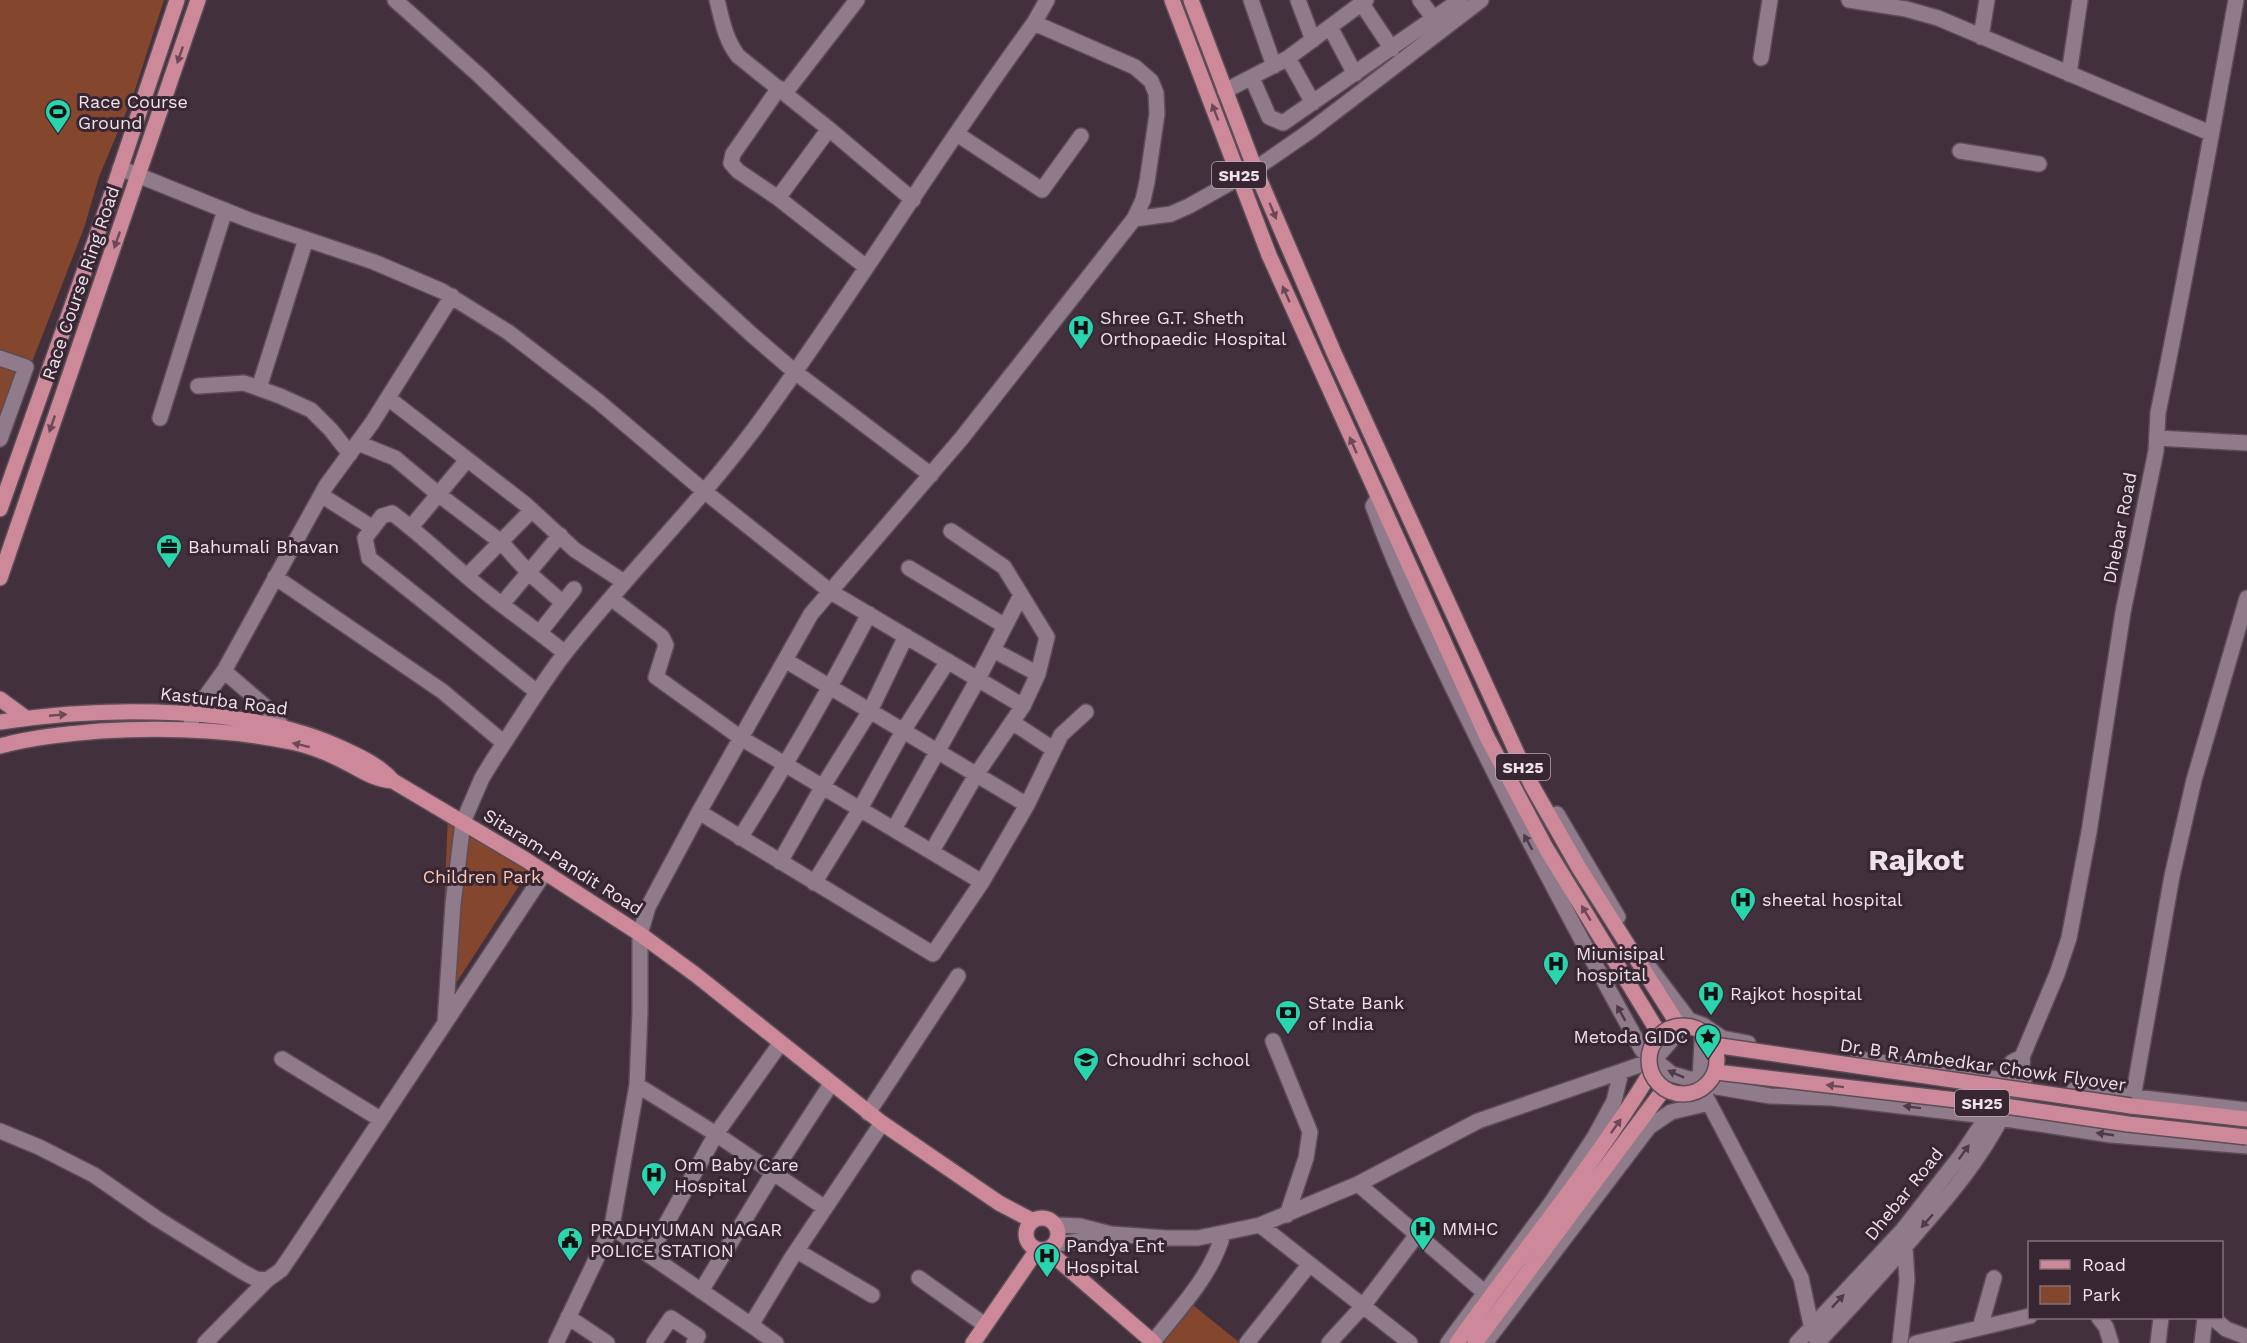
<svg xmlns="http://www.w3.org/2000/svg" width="2247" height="1343" font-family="'Work Sans',sans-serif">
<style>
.green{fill:#84462d}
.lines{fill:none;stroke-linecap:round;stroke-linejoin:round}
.minor-casing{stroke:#5b4d57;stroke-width:18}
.major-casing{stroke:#5b4d57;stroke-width:18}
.minor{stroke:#907b8a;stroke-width:15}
.major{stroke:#cd8999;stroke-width:15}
.major-bridge-casing{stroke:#5b4d57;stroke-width:18;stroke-linecap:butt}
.major-bridge{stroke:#cd8999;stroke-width:15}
.oneway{fill:#6c4957}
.oneway2{fill:#4e3b49}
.labels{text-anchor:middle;stroke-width:6;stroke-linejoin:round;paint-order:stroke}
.shield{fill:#382633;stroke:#b7aab3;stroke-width:1.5}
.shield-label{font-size:16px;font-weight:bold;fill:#eee2ea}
.poi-label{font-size:18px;fill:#eee2ea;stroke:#382633;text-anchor:start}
.street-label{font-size:18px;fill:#eee2ea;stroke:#382633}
.park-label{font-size:18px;fill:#fbc9b6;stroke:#382633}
.town-label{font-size:30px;font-weight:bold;fill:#eee2ea;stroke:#382633}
</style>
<rect width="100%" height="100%" fill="#42303d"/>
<path class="green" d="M0,0H164L134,93L99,177L84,228L29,370L0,439Z
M448,813L532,866L440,1008Z
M1188,1301L1240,1343H1154Z"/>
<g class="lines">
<defs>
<path id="minor" d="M395,0L481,77L689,277L751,334L795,372L931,475
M717,0C722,20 725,39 738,56L829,129L913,200
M1251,0L1274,66
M1298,0L1313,40
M1420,0L1434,19
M1849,0L1906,9L1938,18L2210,133
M1362,4L1392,49
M1330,27L1355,74
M1981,37L1987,0
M1288,58L1313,103
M1761,58L1770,0
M2069,74L2080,0
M1252,78L1269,117L1283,123L1460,0
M779,88L733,154L731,163L738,171L778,198L866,267
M1225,91L1288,58L1366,0
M785,93L857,0
M957,134L1042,190L1081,136
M1960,151L2039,164
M120,168L249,220L374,262L442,291L508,332L599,402L704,491L831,592L1023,706
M778,198L829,129
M1134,219L1171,214L1189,206L1255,169L1310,131L1481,0
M0,358L26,367L0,439
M198,386L244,383L280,396L311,410L331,430L350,454
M259,388L306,239
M388,398L525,504L575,550L624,582
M160,418L225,210
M2157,438L2247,443
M358,443L395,458L438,494L501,542L529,573L563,603
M321,495L373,528
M1378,498L1373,506C1400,580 1435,652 1470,723C1524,834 1582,942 1642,1050L1672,1074L1689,1079H1700L1717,1087L1770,1096L1832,1098L1986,1116L2111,1135L2247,1146
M411,527L467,460
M909,568L1005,626
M467,576L532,510
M275,577L442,691L504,743
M611,598L662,637L666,645L656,677L741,738L982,882L933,954L699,812
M502,604L560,535
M540,632L574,589
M993,650L1038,674
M785,660L1027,805L982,882
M537,692L369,558L365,538L382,516L392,513C427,539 457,570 492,597C516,616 541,633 565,653
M1012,722L1053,749
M191,724L193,714L224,671
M282,726L267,708L224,671L326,486L372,423L452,296
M1027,805L1061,735L1086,712
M1557,814L1618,917
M894,829L978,679L1021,595
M740,838C786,765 829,691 869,614
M932,851L976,775L1023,706L1038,674L1047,637L1004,567L951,531
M780,862L823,786L870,711L906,636
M814,883L860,809L903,731L948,661
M1646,963L1689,1020L1703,1025L1722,1038L1748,1043
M445,1023L453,904L463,822L482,778L493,760C517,724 539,687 565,653C626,576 696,507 755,428C852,296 937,155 1034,23L1047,0
M1703,1025L1700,1079L1706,1097L1801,1278L1813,1334
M1273,1041L1310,1132L1306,1158L1287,1215
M282,1059L380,1119
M1858,1059L2024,1083
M637,1085L716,1134L825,1208
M2074,1090L2247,1110
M2133,1098L2172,876L2194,780L2247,598
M868,1113L958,976
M0,1131L39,1147L94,1175L156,1218L243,1272L256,1279L267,1280L281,1270L294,1251L545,872
M1358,1184L1484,1292
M1056,1225L1080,1226L1111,1234L1167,1238H1198L1260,1225L1358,1184L1478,1121L1654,1060L1689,1020
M1260,1225L1410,1343
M612,1226L649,1255L751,1325L791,1259L882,1123
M1056,1244L1080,1241L1108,1235
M797,1251L872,1295
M649,1255L716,1134L780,1044
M919,1278L985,1325
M701,1291L773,1173L831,1084
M568,1317L607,1343
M2099,1318L2106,1327L2111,1343
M2213,1318L2226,1329L2247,1337
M751,1325L776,1343
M1980,1328L1994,1278
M1153,1342C1179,1309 1212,1275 1223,1234
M205,1343L267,1280
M556,1343L612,1226L637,1085L640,1012V934L648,907L699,812L811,614L961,439L1134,219L1143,200L1147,182L1157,114L1156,93L1151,81L1135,67L1034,23
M654,1343L671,1318L698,1336L694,1343
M1247,1343L1309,1265
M1329,1343L1363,1306L1416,1236
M1448,1343L1551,1203L1595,1136L1614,1101L1621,1072
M1485,1343L1649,1127L1671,1112L1709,1103
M1797,1343L1901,1232L1962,1154L1980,1127L2012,1062L2022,1057
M1817,1343C1853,1305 1888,1267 1921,1228C1957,1187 1993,1143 2013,1092C2018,1080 2024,1070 2022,1057L2057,974L2069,938L2089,832L2123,612L2156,451L2158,413C2186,276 2211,138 2236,0
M1900,1343L1907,1280L1905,1247
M1916,1343L2030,1316
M2158,1343L2161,1318
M2202,1343L2205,1318"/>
<path id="major" d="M1172,0L1269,255L1487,737L1546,848L1660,1035
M1191,0L1255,169L1334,353L1531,784L1579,868L1679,1026
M0,509L113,190L177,0
M0,578L198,0
M0,699L26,718
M0,722C104,706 253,704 348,751C365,759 381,767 393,781
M0,746C33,737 66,734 100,731C166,727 231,729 296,743C312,747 328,753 343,761C360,769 374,780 393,781L526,860L640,934L696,975L882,1123L999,1203L1033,1221
M2131,1106L2247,1119
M1026 1234a16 16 0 1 1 32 0a16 16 0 1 1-32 0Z
M1047,1250L1154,1343
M973,1343L1037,1250
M1457,1343C1521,1252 1593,1167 1651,1072
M1475,1343L1664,1089"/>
</defs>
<use href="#minor" class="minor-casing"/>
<use href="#major" class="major-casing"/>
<use href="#minor" class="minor"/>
<use href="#major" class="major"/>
<defs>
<path id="major-bridge" d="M1649 1060a34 34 0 1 1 68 0a34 34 0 1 1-68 0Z
M1714,1045L2131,1106
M1716,1072L1991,1104L2128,1124L2247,1137"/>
</defs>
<use href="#major-bridge" class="major-bridge-casing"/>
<use href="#major-bridge" class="major-bridge"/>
</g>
<defs><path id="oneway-solid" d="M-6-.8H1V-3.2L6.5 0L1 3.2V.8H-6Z" transform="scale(1.5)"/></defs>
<g class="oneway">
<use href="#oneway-solid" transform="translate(180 55) rotate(109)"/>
<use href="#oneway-solid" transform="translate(1215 112) rotate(-111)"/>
<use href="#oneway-solid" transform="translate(1273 211) rotate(67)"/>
<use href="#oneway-solid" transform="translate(117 240) rotate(109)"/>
<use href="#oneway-solid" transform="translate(1286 294) rotate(-114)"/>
<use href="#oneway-solid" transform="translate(52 424) rotate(109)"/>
<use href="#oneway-solid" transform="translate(1353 445) rotate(-114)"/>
<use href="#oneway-solid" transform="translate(58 715) rotate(-5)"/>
<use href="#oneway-solid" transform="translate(301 745) rotate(-166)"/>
<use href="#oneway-solid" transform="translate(1586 913) rotate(-121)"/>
<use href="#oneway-solid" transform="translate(1835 1086) rotate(-173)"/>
<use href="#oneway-solid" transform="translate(1616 1126) rotate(-55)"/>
</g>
<g class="oneway2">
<use href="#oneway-solid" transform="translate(1528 842) rotate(-119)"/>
<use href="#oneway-solid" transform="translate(1621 1013) rotate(-119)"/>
<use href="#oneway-solid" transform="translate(1676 1074) rotate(-156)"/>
<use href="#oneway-solid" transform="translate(1912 1107) rotate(-173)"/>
<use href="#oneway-solid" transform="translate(2105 1134) rotate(-172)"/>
<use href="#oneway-solid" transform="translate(1964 1152) rotate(-55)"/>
<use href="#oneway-solid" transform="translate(1927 1221) rotate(131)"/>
<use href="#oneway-solid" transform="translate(1838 1301) rotate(-47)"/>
</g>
<defs>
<symbol id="stadium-pin" viewBox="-11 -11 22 30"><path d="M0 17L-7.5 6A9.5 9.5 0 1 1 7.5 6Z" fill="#29d5ad" stroke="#382633"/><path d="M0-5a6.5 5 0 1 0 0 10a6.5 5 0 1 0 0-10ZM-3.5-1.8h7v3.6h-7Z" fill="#111"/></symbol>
<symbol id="hospital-pin" viewBox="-11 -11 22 30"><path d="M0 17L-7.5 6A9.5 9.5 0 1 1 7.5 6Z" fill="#29d5ad" stroke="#382633"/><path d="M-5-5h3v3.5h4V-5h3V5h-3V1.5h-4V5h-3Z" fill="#111"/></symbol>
<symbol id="office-pin" viewBox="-11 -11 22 30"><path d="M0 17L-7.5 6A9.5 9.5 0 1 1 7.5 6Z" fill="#29d5ad" stroke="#382633"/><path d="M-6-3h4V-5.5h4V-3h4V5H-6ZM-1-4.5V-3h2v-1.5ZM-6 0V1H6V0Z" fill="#111"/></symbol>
<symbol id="bank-pin" viewBox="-11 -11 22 30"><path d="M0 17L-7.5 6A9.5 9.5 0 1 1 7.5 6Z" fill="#29d5ad" stroke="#382633"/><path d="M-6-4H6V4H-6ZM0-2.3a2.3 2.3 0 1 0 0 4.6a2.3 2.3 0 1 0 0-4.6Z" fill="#111"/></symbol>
<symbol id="sight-pin" viewBox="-11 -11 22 30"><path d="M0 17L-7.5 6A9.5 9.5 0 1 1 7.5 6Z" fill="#29d5ad" stroke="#382633"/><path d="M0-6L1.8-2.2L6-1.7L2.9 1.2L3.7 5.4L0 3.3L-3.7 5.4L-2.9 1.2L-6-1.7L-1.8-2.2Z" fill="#111"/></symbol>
<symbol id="school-pin" viewBox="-11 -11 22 30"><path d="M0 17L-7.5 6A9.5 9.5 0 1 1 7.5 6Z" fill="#29d5ad" stroke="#382633"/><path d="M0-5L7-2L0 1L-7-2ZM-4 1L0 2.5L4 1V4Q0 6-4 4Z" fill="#111"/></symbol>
<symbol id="civic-pin" viewBox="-11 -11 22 30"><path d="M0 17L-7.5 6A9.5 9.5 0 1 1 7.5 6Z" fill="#29d5ad" stroke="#382633"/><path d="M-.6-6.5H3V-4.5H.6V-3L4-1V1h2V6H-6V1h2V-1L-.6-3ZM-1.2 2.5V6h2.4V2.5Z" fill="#111"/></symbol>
</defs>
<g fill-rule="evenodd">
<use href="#stadium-pin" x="43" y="97" width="30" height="40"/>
<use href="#hospital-pin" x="1066" y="313" width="30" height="40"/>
<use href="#office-pin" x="154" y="532" width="30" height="40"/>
<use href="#hospital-pin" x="1728" y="885" width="30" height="40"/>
<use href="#hospital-pin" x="1541" y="949" width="30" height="40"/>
<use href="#hospital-pin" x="1696" y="979" width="30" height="40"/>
<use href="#bank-pin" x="1273" y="998" width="30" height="40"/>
<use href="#sight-pin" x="1693" y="1022" width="30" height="40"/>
<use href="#school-pin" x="1071" y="1045" width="30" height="40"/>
<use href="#hospital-pin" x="639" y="1160" width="30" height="40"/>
<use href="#hospital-pin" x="1408" y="1214" width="30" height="40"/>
<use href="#civic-pin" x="555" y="1225" width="30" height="40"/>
<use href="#hospital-pin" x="1032" y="1241" width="30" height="40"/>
</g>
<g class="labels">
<g class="shield">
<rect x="1212" y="162" width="54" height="26" rx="4.5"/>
<rect x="1496" y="754" width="54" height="26" rx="4.5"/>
<rect x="1955" y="1090" width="54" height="26" rx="4.5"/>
</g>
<g class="shield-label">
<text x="1239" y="181">SH25</text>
<text x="1523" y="773">SH25</text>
<text x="1982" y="1109">SH25</text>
</g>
<g class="poi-label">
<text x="78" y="108">Race Course<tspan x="78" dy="21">Ground</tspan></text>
<text x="1100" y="324">Shree G.T. Sheth<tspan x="1100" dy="21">Orthopaedic Hospital</tspan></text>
<text x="188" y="553">Bahumali Bhavan</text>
<text x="1762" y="906">sheetal hospital</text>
<text x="1576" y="960">Miunisipal<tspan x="1576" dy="21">hospital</tspan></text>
<text x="1730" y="1000">Rajkot hospital</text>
<text x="1308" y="1009">State Bank<tspan x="1308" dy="21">of India</tspan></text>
<text x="1688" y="1043" text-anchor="end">Metoda GIDC</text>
<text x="1106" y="1066">Choudhri school</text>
<text x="674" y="1171">Om Baby Care<tspan x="674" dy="21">Hospital</tspan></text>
<text x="1442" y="1235">MMHC</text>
<text x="590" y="1236">PRADHYUMAN NAGAR<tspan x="590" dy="21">POLICE STATION</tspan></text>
<text x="1066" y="1252">Pandya Ent<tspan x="1066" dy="21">Hospital</tspan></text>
</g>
<g class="street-label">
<text transform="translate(81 283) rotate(-71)" y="6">Race Course Ring Road</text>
<text transform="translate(2120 528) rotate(-79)" y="6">Dhebar Road</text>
<text transform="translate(224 701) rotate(7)" y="6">Kasturba Road</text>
<text transform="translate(563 862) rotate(32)" y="6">Sitaram-Pandit Road</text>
<text transform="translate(1983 1065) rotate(8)" y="6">Dr. B R Ambedkar Chowk Flyover</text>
<text transform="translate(1904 1194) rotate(-51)" y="6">Dhebar Road</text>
</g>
<g class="park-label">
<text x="482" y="883">Children Park</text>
</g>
<g class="town-label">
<text x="1916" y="870">Rajkot</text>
</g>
</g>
<rect x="2028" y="1241" width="195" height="78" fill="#382633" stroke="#81717c" stroke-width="1.5"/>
<rect x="2040" y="1260" width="30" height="9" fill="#cd8999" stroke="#81717c" stroke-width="1.5"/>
<text x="2082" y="1271" font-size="18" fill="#eee2ea">Road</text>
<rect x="2040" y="1286" width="30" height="18" fill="#84462d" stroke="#81717c" stroke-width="1.5"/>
<text x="2082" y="1301" font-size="18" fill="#eee2ea">Park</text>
</svg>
